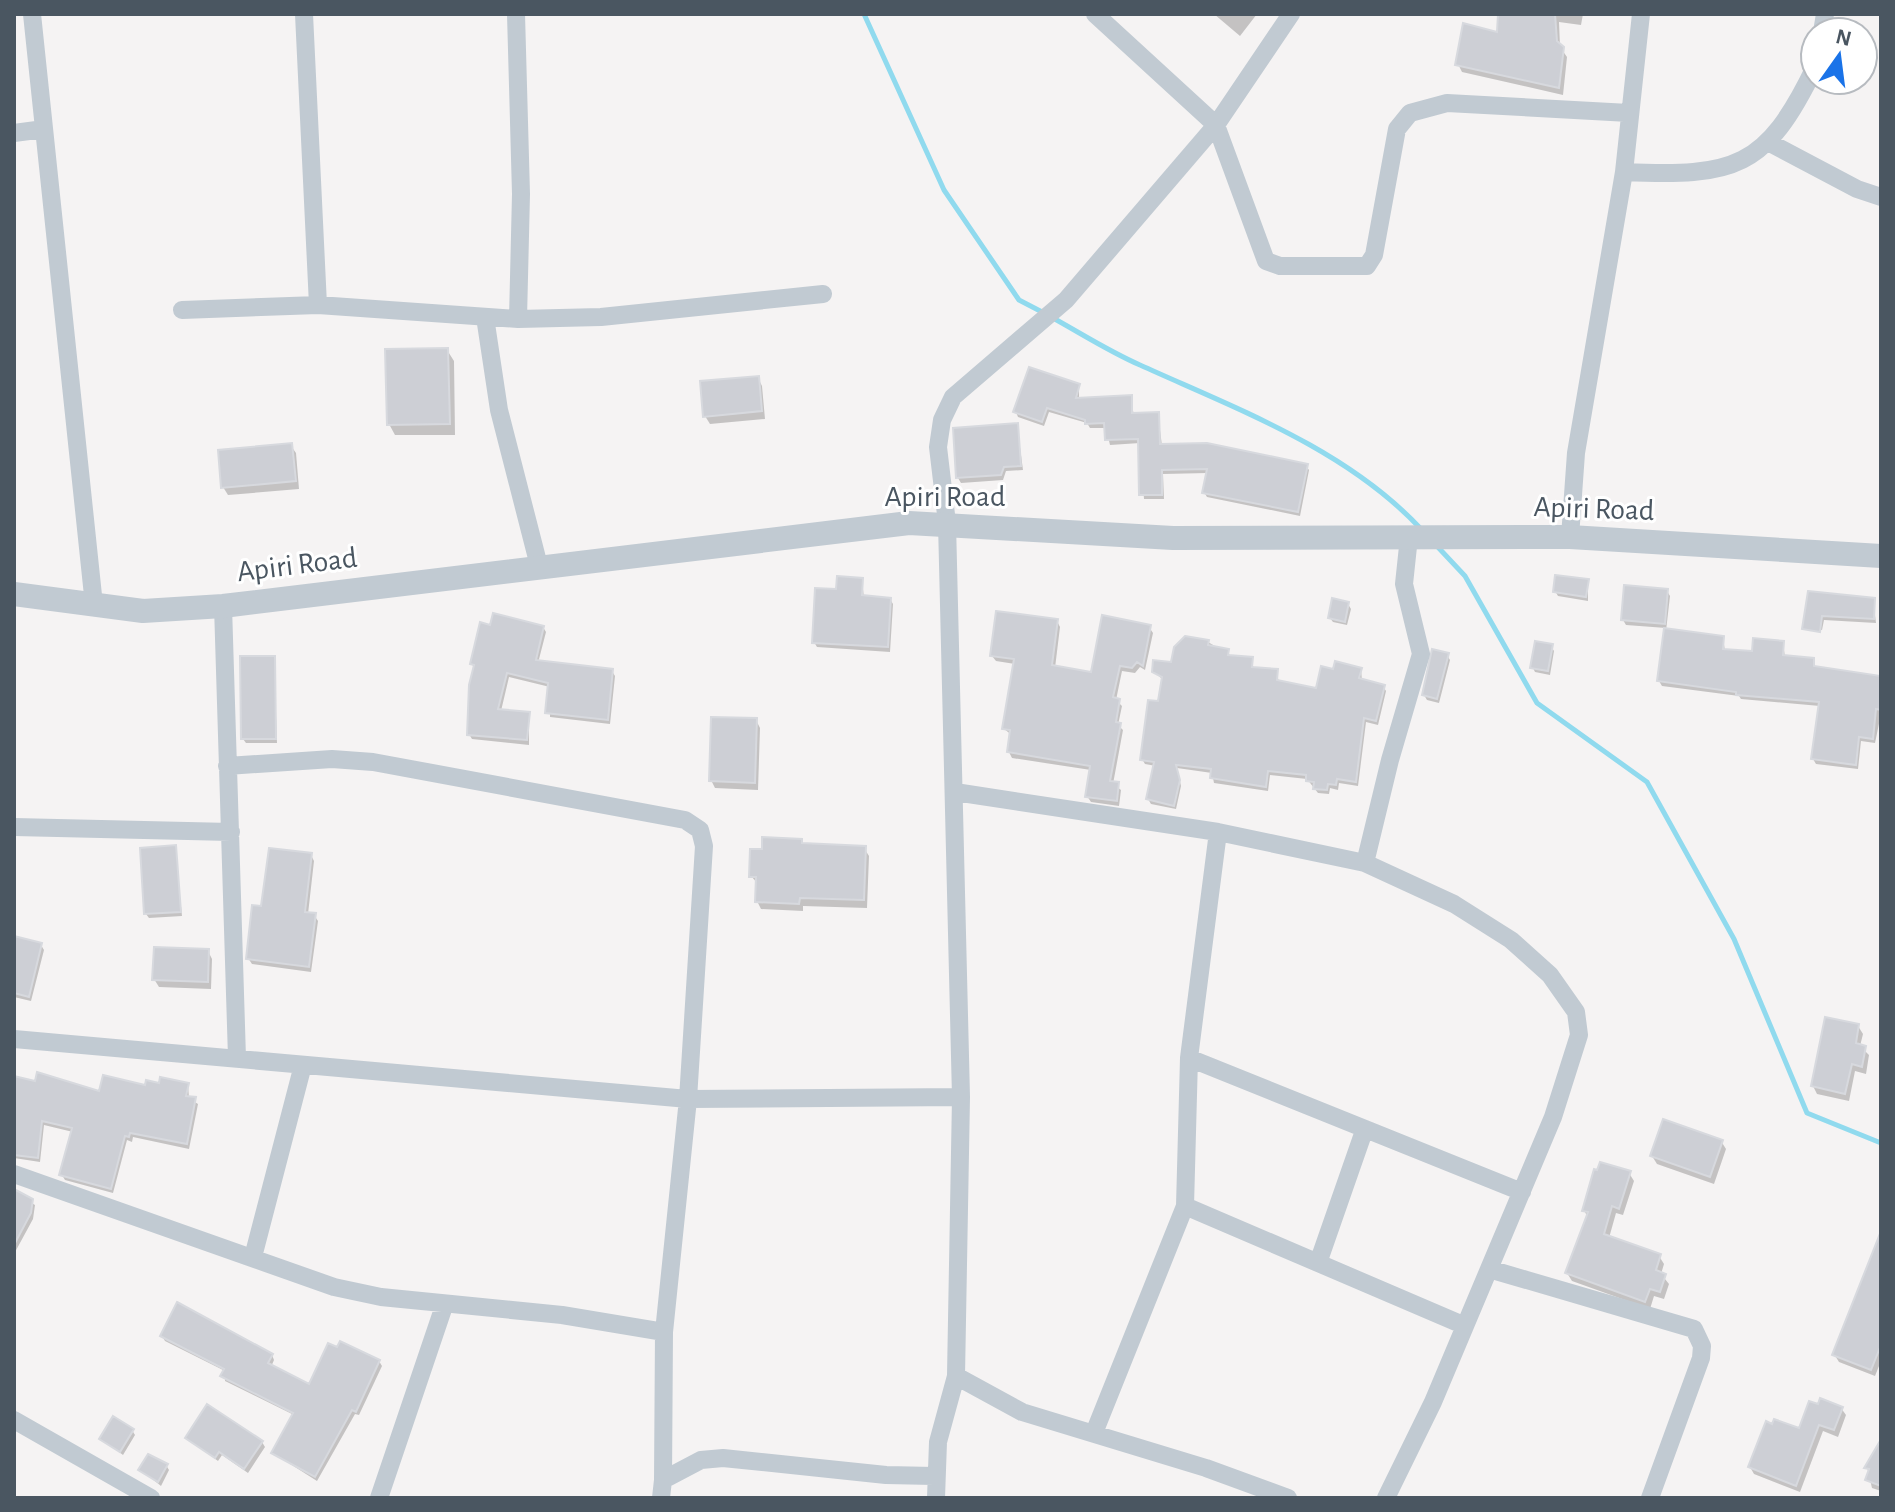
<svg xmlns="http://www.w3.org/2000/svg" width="1895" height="1512" font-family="'Alegreya Sans',sans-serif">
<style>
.shadow{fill:#0003}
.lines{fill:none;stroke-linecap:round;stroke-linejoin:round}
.stream{stroke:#90daee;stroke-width:5}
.building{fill:#cdcfd5;stroke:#d7d9de;stroke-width:2}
.minor{stroke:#c1cad2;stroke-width:18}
.tertiary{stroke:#c1cad2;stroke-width:24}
.labels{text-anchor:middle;stroke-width:6;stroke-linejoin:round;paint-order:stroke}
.street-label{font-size:30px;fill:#4a5661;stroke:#fff}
</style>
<rect width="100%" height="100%" fill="#f5f3f3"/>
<path class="shadow" d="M1214,14H1257L1240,36Z
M1528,14H1583L1581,25L1559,22L1560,47L1567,57L1563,95L1462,72L1458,64L1523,40Z
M447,350L454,361L455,435H395L389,424Z
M758,378L762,386L765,419L710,424L705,416Z
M1079,386V400L1130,397L1134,415L1158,414L1162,446L1306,466L1309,470L1300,516L1207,497L1204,492L1208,473L1163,474L1164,499H1144L1140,443L1110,445L1106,428H1090L1087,423L1049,412L1044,426L1018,417L1016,412Z
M1017,425L1023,470L1006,471L1003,480L961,483L958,478Z
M291,446L296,453L299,489L228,495L223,487Z
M862,580L864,598L890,599L893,604L890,652L817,647L814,642L838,592Z
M1588,581V601L1558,596L1555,591Z
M1667,591L1670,596L1666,631L1723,638L1725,651L1754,653L1783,643L1785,657L1813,660L1816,668L1881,678V714L1875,743L1861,741L1858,769L1816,764L1813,759L1820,706L1741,699L1739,696L1662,686L1659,681L1666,628L1626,625L1623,620Z
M1810,593L1873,599L1876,623L1824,620L1822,630L1805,627Z
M1348,604L1351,609L1347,625L1333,622L1330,618Z
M1057,621L1060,627L1055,668L1092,674L1149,627L1153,633L1145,670L1140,667L1135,673L1122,671L1116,700L1122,706L1118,725L1123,730L1113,784L1121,790L1119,806L1091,802L1087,796L1091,770L1012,758L1009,752L1012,735L1004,729L1015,664L996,661L992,656Z
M543,627L546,632L538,663L612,671L615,676L610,724L550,717V687L509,677L501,711L529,714V745L472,739L469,734L475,670L472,664Z
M1208,642L1230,655L1251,659L1254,669L1276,671L1279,682L1318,690L1334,671L1361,669L1362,681L1383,686L1386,691L1378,725L1366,722L1358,786L1339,783L1338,790L1330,788L1329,794L1318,793L1307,779L1270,775L1268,791L1214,783L1212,773L1177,768L1181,786L1176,809L1151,804L1148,799L1156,766L1145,764L1142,759L1163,680L1154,671L1173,664Z
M1551,646L1554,651L1550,675L1535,672L1533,668Z
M1447,655L1450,660L1439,703L1427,700L1424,695Z
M274,658L277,743H246L243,739Z
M756,720L760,728L758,790L715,788L711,780Z
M801,841L804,845L864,848L869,856L867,908L803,906V911L761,909L757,901L758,884L751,876L764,851Z
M175,847L182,916L149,918L146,914Z
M311,855L314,861L308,914L314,915L318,921L311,972L252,964L248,958L263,908Z
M14,938L41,945L44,950L31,1001L14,997Z
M208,951L212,959L211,989L159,987L154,979Z
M1858,1026L1863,1034L1860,1046L1869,1055L1866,1074L1855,1071L1849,1101L1817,1094L1813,1086Z
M14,1078L100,1094L188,1085L189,1098L198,1104L189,1149L133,1137L132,1142L127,1140L113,1193L65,1180L62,1175L73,1132L44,1125L40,1162L14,1158Z
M1721,1141L1726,1149L1714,1184L1657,1164L1652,1156Z
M1629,1173L1634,1181L1623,1215L1616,1213L1609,1238L1659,1256L1664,1264L1661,1274L1669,1284L1664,1299L1654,1296L1650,1309L1572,1281L1567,1273L1588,1218L1584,1210Z
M14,1192L35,1205L33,1219L14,1254Z
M1881,1260V1361L1875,1376L1839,1362L1834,1354Z
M162,1336L272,1355L274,1360L271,1367L310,1386L338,1350L379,1361L382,1366L359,1415L355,1414L317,1481L273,1453L294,1415L225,1381V1371L165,1341Z
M1841,1408L1846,1415L1838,1437L1823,1431L1800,1492L1754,1474L1750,1467L1800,1431Z
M132,1430L135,1435L123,1455L102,1439Z
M187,1438L262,1442L265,1447L248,1473L222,1455L218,1461Z
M1881,1441V1491L1872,1488L1867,1467Z
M166,1465L169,1470L161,1486L141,1470Z"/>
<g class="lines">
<path class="stream" d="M864,14L944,190L1019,300L1044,313
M1053,318C1082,334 1110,352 1140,365C1237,409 1346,449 1420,528
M1435,544L1465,576L1537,703L1647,782L1734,939L1807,1113L1881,1143"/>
</g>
<path class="building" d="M1498,14H1555L1557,41L1564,47L1559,88L1455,65L1463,23L1497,32Z
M448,348L450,424L387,425L385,349Z
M1029,367L1080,384L1076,398L1132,395V413L1159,412L1160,444L1207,443L1308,464L1298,512L1202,493L1207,469L1162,470V495H1139L1138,439L1105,440L1104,423L1085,424V420L1047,408L1042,422L1013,412Z
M759,376L762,411L703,417L700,381Z
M1018,423L1021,466L1004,467L1001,475L956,478L953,428Z
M292,443L296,481L221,488L218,450Z
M1555,575L1589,579L1586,597L1553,592Z
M837,576L863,578L862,595L891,598L888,647L812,643L815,588L836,589Z
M1624,585L1668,589L1665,624L1621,620Z
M1808,591L1875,598L1874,619L1822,616L1820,632L1802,629Z
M1332,598L1349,602L1345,622L1328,618Z
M996,611L1058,619L1052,665L1091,672L1102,615L1151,625L1143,666L1137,662L1132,668L1120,666L1113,697L1120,699L1116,722L1121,723L1110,781L1119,782L1117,801L1085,797L1090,766L1007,752L1010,730L1002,729L1014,659L990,656Z
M493,613L544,626L536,660L613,669L608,720L545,713L548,683L507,673L498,709L530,712L527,740L467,735L469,685L474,665L470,664L480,622L490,625Z
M1664,628L1724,636L1723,649L1752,651L1753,638L1784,641L1783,655L1814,658V666L1881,676V710L1876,709L1873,739L1859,737L1856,765L1811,759L1819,702L1736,695V692L1657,681Z
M1185,636L1209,640L1208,645L1229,649L1228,655L1253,657L1252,667L1278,669L1277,680L1316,688L1321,666L1333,669L1335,661L1362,668L1359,678L1385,685L1376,721L1364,718L1356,782L1337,779L1336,785L1328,784L1327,790L1313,789L1314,782L1306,781V775L1268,771L1266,787L1210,778L1211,769L1176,765L1180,780L1174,806L1146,799L1154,762L1140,760L1148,700L1158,701L1162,677L1152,672L1153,660L1171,662L1174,647Z
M1535,641L1553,644L1548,671L1530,668Z
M1432,649L1449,653L1437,699L1422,695Z
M240,656H275L276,739H241Z
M711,717L757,718L755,783L709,781Z
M762,837L802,839V843L866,846L864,900L800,898L799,904L755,902L756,877H749L750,849H762Z
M176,845L181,912L144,914L140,848Z
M269,848L312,853L305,912L316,913L309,967L246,959L252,905L261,906Z
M14,936L42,943L29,997L14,993Z
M154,947L209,949L208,982L152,980Z
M1825,1017L1859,1024L1856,1043L1866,1046L1862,1067L1852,1064L1845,1094L1811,1086Z
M37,1072L99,1091L103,1075L145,1085L146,1080L159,1083L160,1077L189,1083L186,1096L196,1097L187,1144L130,1133L129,1137L125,1136L111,1189L59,1175L72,1128L42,1121L38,1158L14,1155V1076L35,1081Z
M1663,1119L1723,1140L1710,1177L1650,1156Z
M1600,1162L1631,1171L1619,1209L1612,1206L1604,1234L1661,1254L1656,1270L1666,1274L1660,1292L1650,1289L1645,1302L1565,1273L1588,1212L1582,1211L1594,1169L1597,1170Z
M14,1189L33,1199L31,1213L14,1245Z
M1881,1231V1345L1871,1370L1832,1355Z
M177,1302L273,1354L268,1363L309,1384L328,1343L337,1347L340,1341L380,1360L356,1412L352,1410L315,1477L271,1453L293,1413L220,1376L224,1369L160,1336Z
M1820,1398L1843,1407L1834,1430L1819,1425L1796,1486L1748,1467L1766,1421L1772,1424L1774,1419L1799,1428L1809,1401L1818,1404Z
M207,1404L263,1441L244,1469L219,1452L215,1458L185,1438Z
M113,1416L134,1429L120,1452L99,1439Z
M1880,1441H1881V1486L1865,1480L1869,1469L1864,1468Z
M148,1454L168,1464L158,1482L138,1470Z"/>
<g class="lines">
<path class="minor" d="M32,14L94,605
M304,14L318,305
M516,14L521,194L518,319
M1095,14L1216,125L1266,261L1280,266H1367L1374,255L1397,129L1410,113L1447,103L1629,113
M1822,32L1825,14
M14,133L44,129
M1770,143L1857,189L1881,197
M1624,172C1734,177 1766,169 1815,67
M182,310L318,305L518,319L601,317L823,294
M485,317L499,410L539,566
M1570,537L1576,453L1624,172L1641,14
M223,606L237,1058
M227,766L332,759L373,762L685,820L700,830L704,846L688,1099L664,1332L663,1480
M955,792L1218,832L1365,863L1454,904L1511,940L1550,975L1576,1012L1579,1035L1553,1117L1433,1402L1386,1498
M14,827L231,832
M1365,863L1390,760L1421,654L1404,584L1409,537
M14,1039L688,1099L961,1097
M1189,1058L1522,1192
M14,1174L334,1287L381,1297L562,1315L664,1332
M1185,1206L1463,1325
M253,1257L303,1065
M1318,1263L1364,1131
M1489,1269L1694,1329L1702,1346L1701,1358L1650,1498
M956,1376L1022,1412L1206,1468L1288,1498
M14,1420L151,1498
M1094,1433L1185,1206L1189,1058L1218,832
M379,1498L444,1306
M661,1498L663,1480L701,1460L723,1458L886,1475L934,1476
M936,1498L938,1442L956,1376L961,1097L947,523L938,447L942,420L953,397L1066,300L1216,125L1291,14"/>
<path class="tertiary" d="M14,594L143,611L223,606L909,523L1173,538L1570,537L1881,556"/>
</g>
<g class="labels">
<g class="street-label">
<text x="945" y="506">Apiri Road</text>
<text transform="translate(1594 508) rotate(2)" y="10">Apiri Road</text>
<text transform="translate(297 564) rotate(-7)" y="10">Apiri Road</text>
</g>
</g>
<rect width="1895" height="1512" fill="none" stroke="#4a5661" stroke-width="32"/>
<g transform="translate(1839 56) rotate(14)"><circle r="38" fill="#ffffff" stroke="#b7bbc0" stroke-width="2"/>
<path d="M0-6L14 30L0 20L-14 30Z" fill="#1a73e8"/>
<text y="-12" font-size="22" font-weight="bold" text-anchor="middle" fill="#4a5661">N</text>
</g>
</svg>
